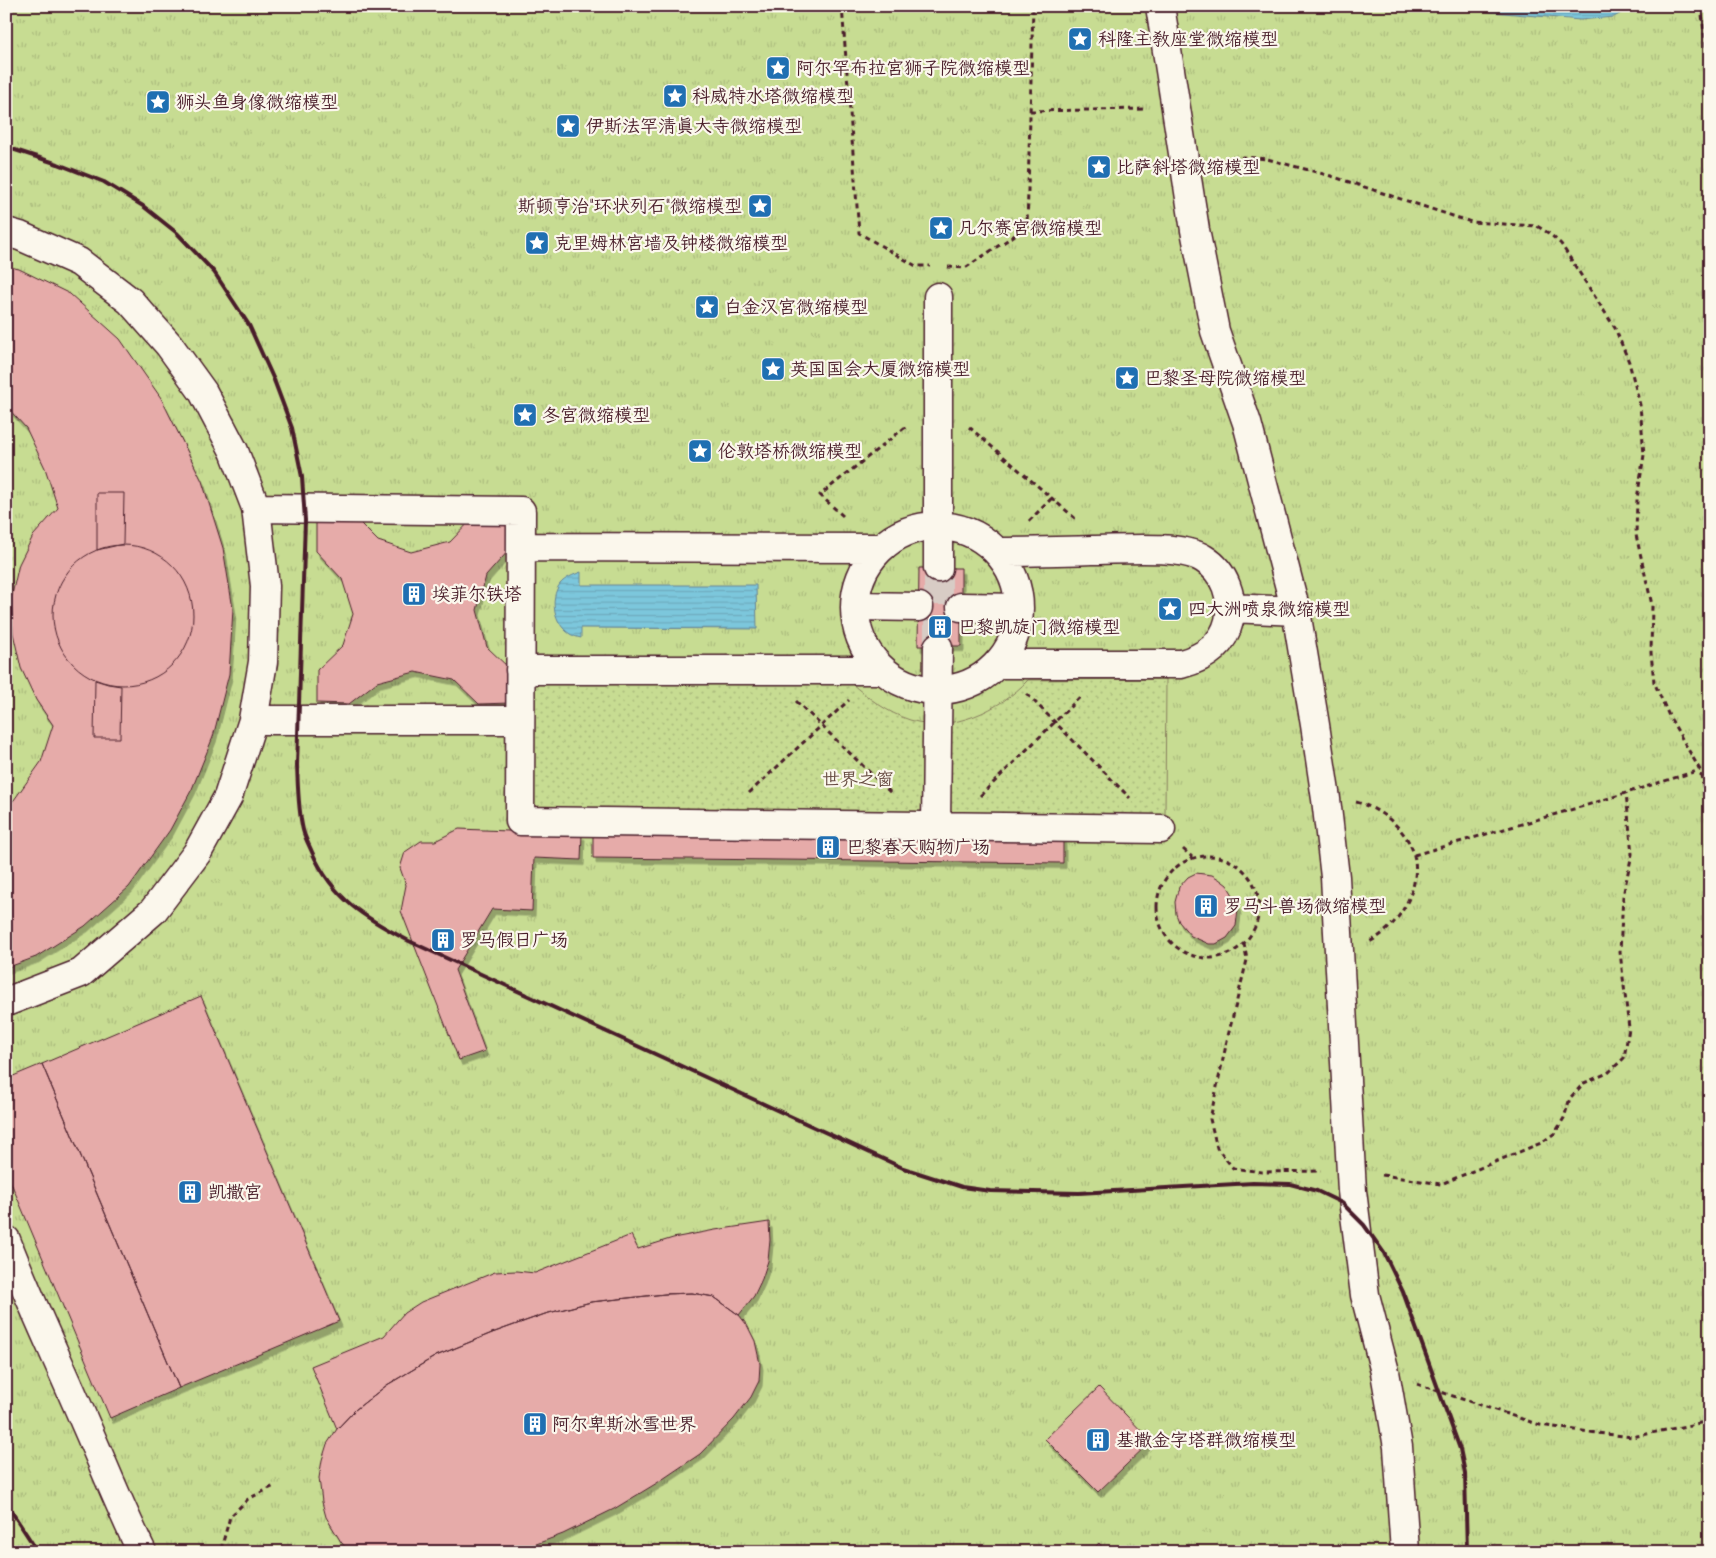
<svg xmlns="http://www.w3.org/2000/svg" width="1716" height="1558" font-family="'Architects Daughter','LXGW WenKai TC',sans-serif">
<style>
.park{fill:url(#park-tufts);stroke:#887e5e}
.garden{fill:url(#garden-dots);stroke:#887e5e}
.water{fill:url(#water-rules);stroke:#688495}
.building{fill:#e6aba9;stroke:#4a1f2b;filter:url(#shadow)}
.lines{fill:none;stroke-linecap:round;stroke-linejoin:round}
.minor-tunnel{stroke:#d8ccc5;stroke-width:28;stroke-dasharray:28 14;stroke-linecap:butt}
.minor-casing{stroke:#4a1f2b;stroke-width:31}
.path{stroke:#4a1f2b;stroke-width:3;stroke-dasharray:5 4;stroke-linecap:butt}
.minor{stroke:#fbf7ec;stroke-width:28}
.rail{stroke:#4a1f2b;stroke-width:4}
.labels{text-anchor:middle;stroke-width:4.5;stroke-linejoin:round;paint-order:stroke}
.poi-label{font-size:18px;fill:#4a1f2b;stroke:#fbf7ec;text-anchor:start}
.park-label{font-size:18px;fill:#694e45;stroke:#fbf7ec}
</style>
<defs>
<pattern id="park-tufts" width="24" height="20" patternUnits="userSpaceOnUse" patternTransform="scale(1.25)"><rect width="24" height="20" fill="#c7dc92"/><path d="M3 7l-1-3M5 7V3M7 7l1-3M15 17l-1-3M17 17v-4M19 17l1-3" fill="none" stroke="#acbc7e"/></pattern>
<pattern id="garden-dots" width="8" height="8" patternUnits="userSpaceOnUse" patternTransform="scale(1.25)"><rect width="8" height="8" fill="#c7dc92"/><path d="M2 2h.1M6 6h.1" fill="none" stroke="#acbc7e" stroke-width="1.8" stroke-linecap="round"/></pattern>
<pattern id="water-rules" width="6" height="5" patternUnits="userSpaceOnUse" patternTransform="scale(1.25)"><rect width="6" height="5" fill="#7cc7dc"/><path d="M0 2.5h6" fill="none" stroke="#6daabd"/></pattern>
<filter id="shadow"><feDropShadow dx="3" dy="5.5" stdDeviation="0" flood-color="#0004"/></filter>
</defs>
<rect width="100%" height="100%" fill="#fbf7ec"/>
<filter id="ink" filterUnits="userSpaceOnUse"><feTurbulence type="fractalNoise" baseFrequency=".02" numOctaves="2"/><feDisplacementMap in="SourceGraphic" scale="10" xChannelSelector="R" yChannelSelector="G"/><feConvolveMatrix kernelMatrix="1 2 1 2 8 2 1 2 1" color-interpolation-filters="sRGB"/></filter>
<g filter="url(#ink)">
<path class="park" d="M6,6H1710V1552H6Z"/>
<path class="garden" d="M1166,679L1165,815L533,812L530,684L851,683C868,698 888,713 910,720C952,733 1000,710 1028,680Z"/>
<path class="water" d="M1460,6H1634L1614,17L1580,20L1460,9Z
M581,572V585H756L757,629L581,628V638C577,637 573,636 570,634C554,624 549,599 560,584C565,578 573,575 581,572Z"/>
<path class="building" d="M6,266L19,269L70,294L120,339L161,398L202,481L223,548L233,609L229,674L213,737L192,789L170,830L129,887L85,926L36,957L6,968V806L14,800L41,762L53,725L36,700L21,668L13,633L11,599L19,564L33,536L58,508L45,468L26,428L6,406Z
M97,493H124L123,544L97,550Z
M508,515L509,550L486,576L477,610L487,647L511,670L510,703L479,704L454,680L415,672L377,682L349,704L317,703V670L343,645L353,614L342,579L316,551V516H353L378,541L411,552L450,542L475,516Z
M53 615a70 70 0 1 1 140 0a70 70 0 1 1-140 0Z
M919,568H961V646H918Z
M95,680L108,684L121,686L120,738H94Z
M459,829L582,834L581,860L534,858L532,911L492,909L455,970L485,1051L459,1060L401,911L406,885L400,868L405,852L421,841H435Z
M593,832L1063,837V863L593,858Z
M1196,873L1212,875L1219,879L1227,885L1236,900L1238,909L1236,926L1227,938L1216,944H1209L1191,936L1179,922L1176,914L1175,902L1179,887L1188,877Z
M201,996L339,1321L179,1388L42,1064Z
M42,1064L179,1388L110,1418L6,1171V1079Z
M769,1222L770,1240L768,1261L762,1279L754,1296L739,1315L714,1297L692,1293L665,1294L591,1302L545,1314L492,1333L436,1356L387,1385L355,1410L337,1429L311,1366L384,1336L404,1313L421,1302L495,1272L516,1271L535,1273L631,1235L638,1249L673,1238L715,1230Z
M692,1293L714,1297L739,1315L747,1325L755,1341L760,1364L759,1381L751,1397L734,1419L700,1454L657,1483L614,1509L563,1534L515,1552H350L341,1542L326,1517L322,1502L319,1478L322,1460L327,1444L337,1429L355,1410L387,1385L436,1356L492,1333L545,1314L591,1302L665,1294Z
M1099,1387L1151,1441L1098,1492L1045,1439Z
M1099,1543L1106,1552H1090Z"/>
<g class="lines">
<path class="minor-tunnel" d="M938,647V568"/>
<defs>
<path id="minor" d="M1160,6L1195,230L1215,331L1247,423L1296,611L1315,725L1326,799L1335,877L1352,1191L1365,1295L1385,1372L1398,1447L1405,1552
M6,232L20,236L79,262L130,301L169,345L203,392L234,451L256,508L265,586L263,662L253,720L228,797L197,853L153,911L81,973L6,1002
M938,297V568
M256,508L521,511L520,821L1161,829
M855 608a82 82 0 1 1 164 0a82 82 0 1 1-164 0Z
M521,547L881,548
M997,552C1028,552 1060,551 1092,550C1120,550 1180,544 1204,559C1225,572 1234,598 1229,621C1223,646 1204,658 1181,664H998
M856,606L919,607
M961,607L1019,608
M1231,608L1296,611
M520,670H883
M253,720H520
M936,826L938,647
M6,1240C30,1302 59,1362 85,1423C104,1466 121,1509 142,1552"/>
</defs>
<use href="#minor" class="minor-casing"/>
<path class="path" d="M842,6L859,233L916,266H930
M1701,6L1710,83
M1030,111L1146,109
M1216,167L1243,157L1267,159L1331,176L1471,222L1537,226L1550,234L1561,244L1615,328L1629,362L1640,405L1644,455L1637,499L1636,535L1652,605L1651,653L1654,682L1669,716L1700,770L1710,823
M948,267L965,268L1027,227L1033,6
M969,427L1076,519
M843,516L820,495L908,425
M1029,521L1052,498
M1027,694L1130,798
M796,701L892,794
M749,793L849,700
M980,796L1082,695
M1356,802C1380,808 1408,830 1414,855C1422,888 1398,928 1369,942
M1183,849L1192,857
M1414,855L1584,806L1700,770
M1157 907a51 51 0 1 1 102 0a51 51 0 1 1-102 0Z
M1244,943L1247,960L1228,1036L1210,1119L1217,1148L1233,1168L1262,1172L1321,1171
M1382,1175L1441,1184L1541,1143L1555,1133L1564,1118L1570,1098L1584,1083L1608,1073L1624,1058L1629,1028L1620,952L1623,896L1632,854L1626,793
M1417,1384L1540,1425L1589,1432L1632,1437L1710,1421
M221,1549L230,1517L248,1499L274,1486
M215,1552L221,1549"/>
<use href="#minor" class="minor"/>
<path class="rail" d="M6,147L58,164L104,182L143,206L177,233L214,272L249,325L274,380L292,428L302,477L305,520L297,765C298,787 298,809 303,830C305,838 309,845 312,852C333,899 365,918 409,941L903,1168L962,1187L990,1191L1079,1193L1253,1183L1290,1184L1317,1191L1342,1203L1364,1225L1384,1253L1403,1292L1460,1449L1465,1473L1467,1552
M6,1503L38,1552"/>
</g>
</g>
<defs>
<symbol id="sight-square" viewBox="-11 -11 22 22"><rect x="-9" y="-9" width="18" height="18" rx="4" fill="#1f6fb2" stroke="#fbf7ec"/><path d="M0-6L1.8-2.2L6-1.7L2.9 1.2L3.7 5.4L0 3.3L-3.7 5.4L-2.9 1.2L-6-1.7L-1.8-2.2Z" fill="#fff"/></symbol>
<symbol id="building-square" viewBox="-11 -11 22 22"><rect x="-9" y="-9" width="18" height="18" rx="4" fill="#1f6fb2" stroke="#fbf7ec"/><path d="M-4-6H4V6H1V3H-1V6H-4ZM-2.5-4.3h1.7v1.8h-1.7ZM.8-4.3h1.7v1.8H.8ZM-2.5-1h1.7V.8h-1.7ZM.8-1h1.7V.8H.8Z" fill="#fff"/></symbol>
</defs>
<g fill-rule="evenodd">
<use href="#sight-square" x="1066" y="25" width="28" height="28"/>
<use href="#sight-square" x="764" y="54" width="28" height="28"/>
<use href="#sight-square" x="661" y="82" width="28" height="28"/>
<use href="#sight-square" x="144" y="88" width="28" height="28"/>
<use href="#sight-square" x="554" y="112" width="28" height="28"/>
<use href="#sight-square" x="1085" y="153" width="28" height="28"/>
<use href="#sight-square" x="746" y="192" width="28" height="28"/>
<use href="#sight-square" x="927" y="214" width="28" height="28"/>
<use href="#sight-square" x="523" y="229" width="28" height="28"/>
<use href="#sight-square" x="693" y="293" width="28" height="28"/>
<use href="#sight-square" x="759" y="355" width="28" height="28"/>
<use href="#sight-square" x="1113" y="364" width="28" height="28"/>
<use href="#sight-square" x="511" y="401" width="28" height="28"/>
<use href="#sight-square" x="686" y="437" width="28" height="28"/>
<use href="#building-square" x="400" y="580" width="28" height="28"/>
<use href="#sight-square" x="1156" y="595" width="28" height="28"/>
<use href="#building-square" x="926" y="613" width="28" height="28"/>
<use href="#building-square" x="814" y="833" width="28" height="28"/>
<use href="#building-square" x="1192" y="892" width="28" height="28"/>
<use href="#building-square" x="429" y="926" width="28" height="28"/>
<use href="#building-square" x="176" y="1178" width="28" height="28"/>
<use href="#building-square" x="521" y="1410" width="28" height="28"/>
<use href="#building-square" x="1084" y="1426" width="28" height="28"/>
</g>
<g class="labels">
<g class="poi-label">
<text x="1098" y="45">科隆主教座堂微缩模型</text>
<text x="796" y="74">阿尔罕布拉宫狮子院微缩模型</text>
<text x="692" y="102">科威特水塔微缩模型</text>
<text x="176" y="108">狮头鱼身像微缩模型</text>
<text x="586" y="132">伊斯法罕清真大寺微缩模型</text>
<text x="1116" y="173">比萨斜塔微缩模型</text>
<text x="742" y="212" text-anchor="end">斯顿亨治“环状列石”微缩模型</text>
<text x="958" y="234">凡尔赛宫微缩模型</text>
<text x="554" y="249">克里姆林宫墙及钟楼微缩模型</text>
<text x="724" y="313">白金汉宫微缩模型</text>
<text x="790" y="375">英国国会大厦微缩模型</text>
<text x="1144" y="384">巴黎圣母院微缩模型</text>
<text x="542" y="421">冬宫微缩模型</text>
<text x="718" y="457">伦敦塔桥微缩模型</text>
<text x="432" y="600">埃菲尔铁塔</text>
<text x="1188" y="615">四大洲喷泉微缩模型</text>
<text x="958" y="633">巴黎凯旋门微缩模型</text>
<text x="846" y="853">巴黎春天购物广场</text>
<text x="1224" y="912">罗马斗兽场微缩模型</text>
<text x="460" y="946">罗马假日广场</text>
<text x="208" y="1198">凯撒宫</text>
<text x="552" y="1430">阿尔卑斯冰雪世界</text>
<text x="1116" y="1446">基撒金字塔群微缩模型</text>
</g>
<g class="park-label">
<text x="858" y="785">世界之窗</text>
</g>
</g>
<rect width="1716" height="1558" fill="none" stroke="#fbf7ec" stroke-width="25"/>
<rect x="12" y="12" width="1691" height="1533" fill="none" stroke="#4a1f2b" stroke-width="2" filter="url(#ink)"/>
</svg>
